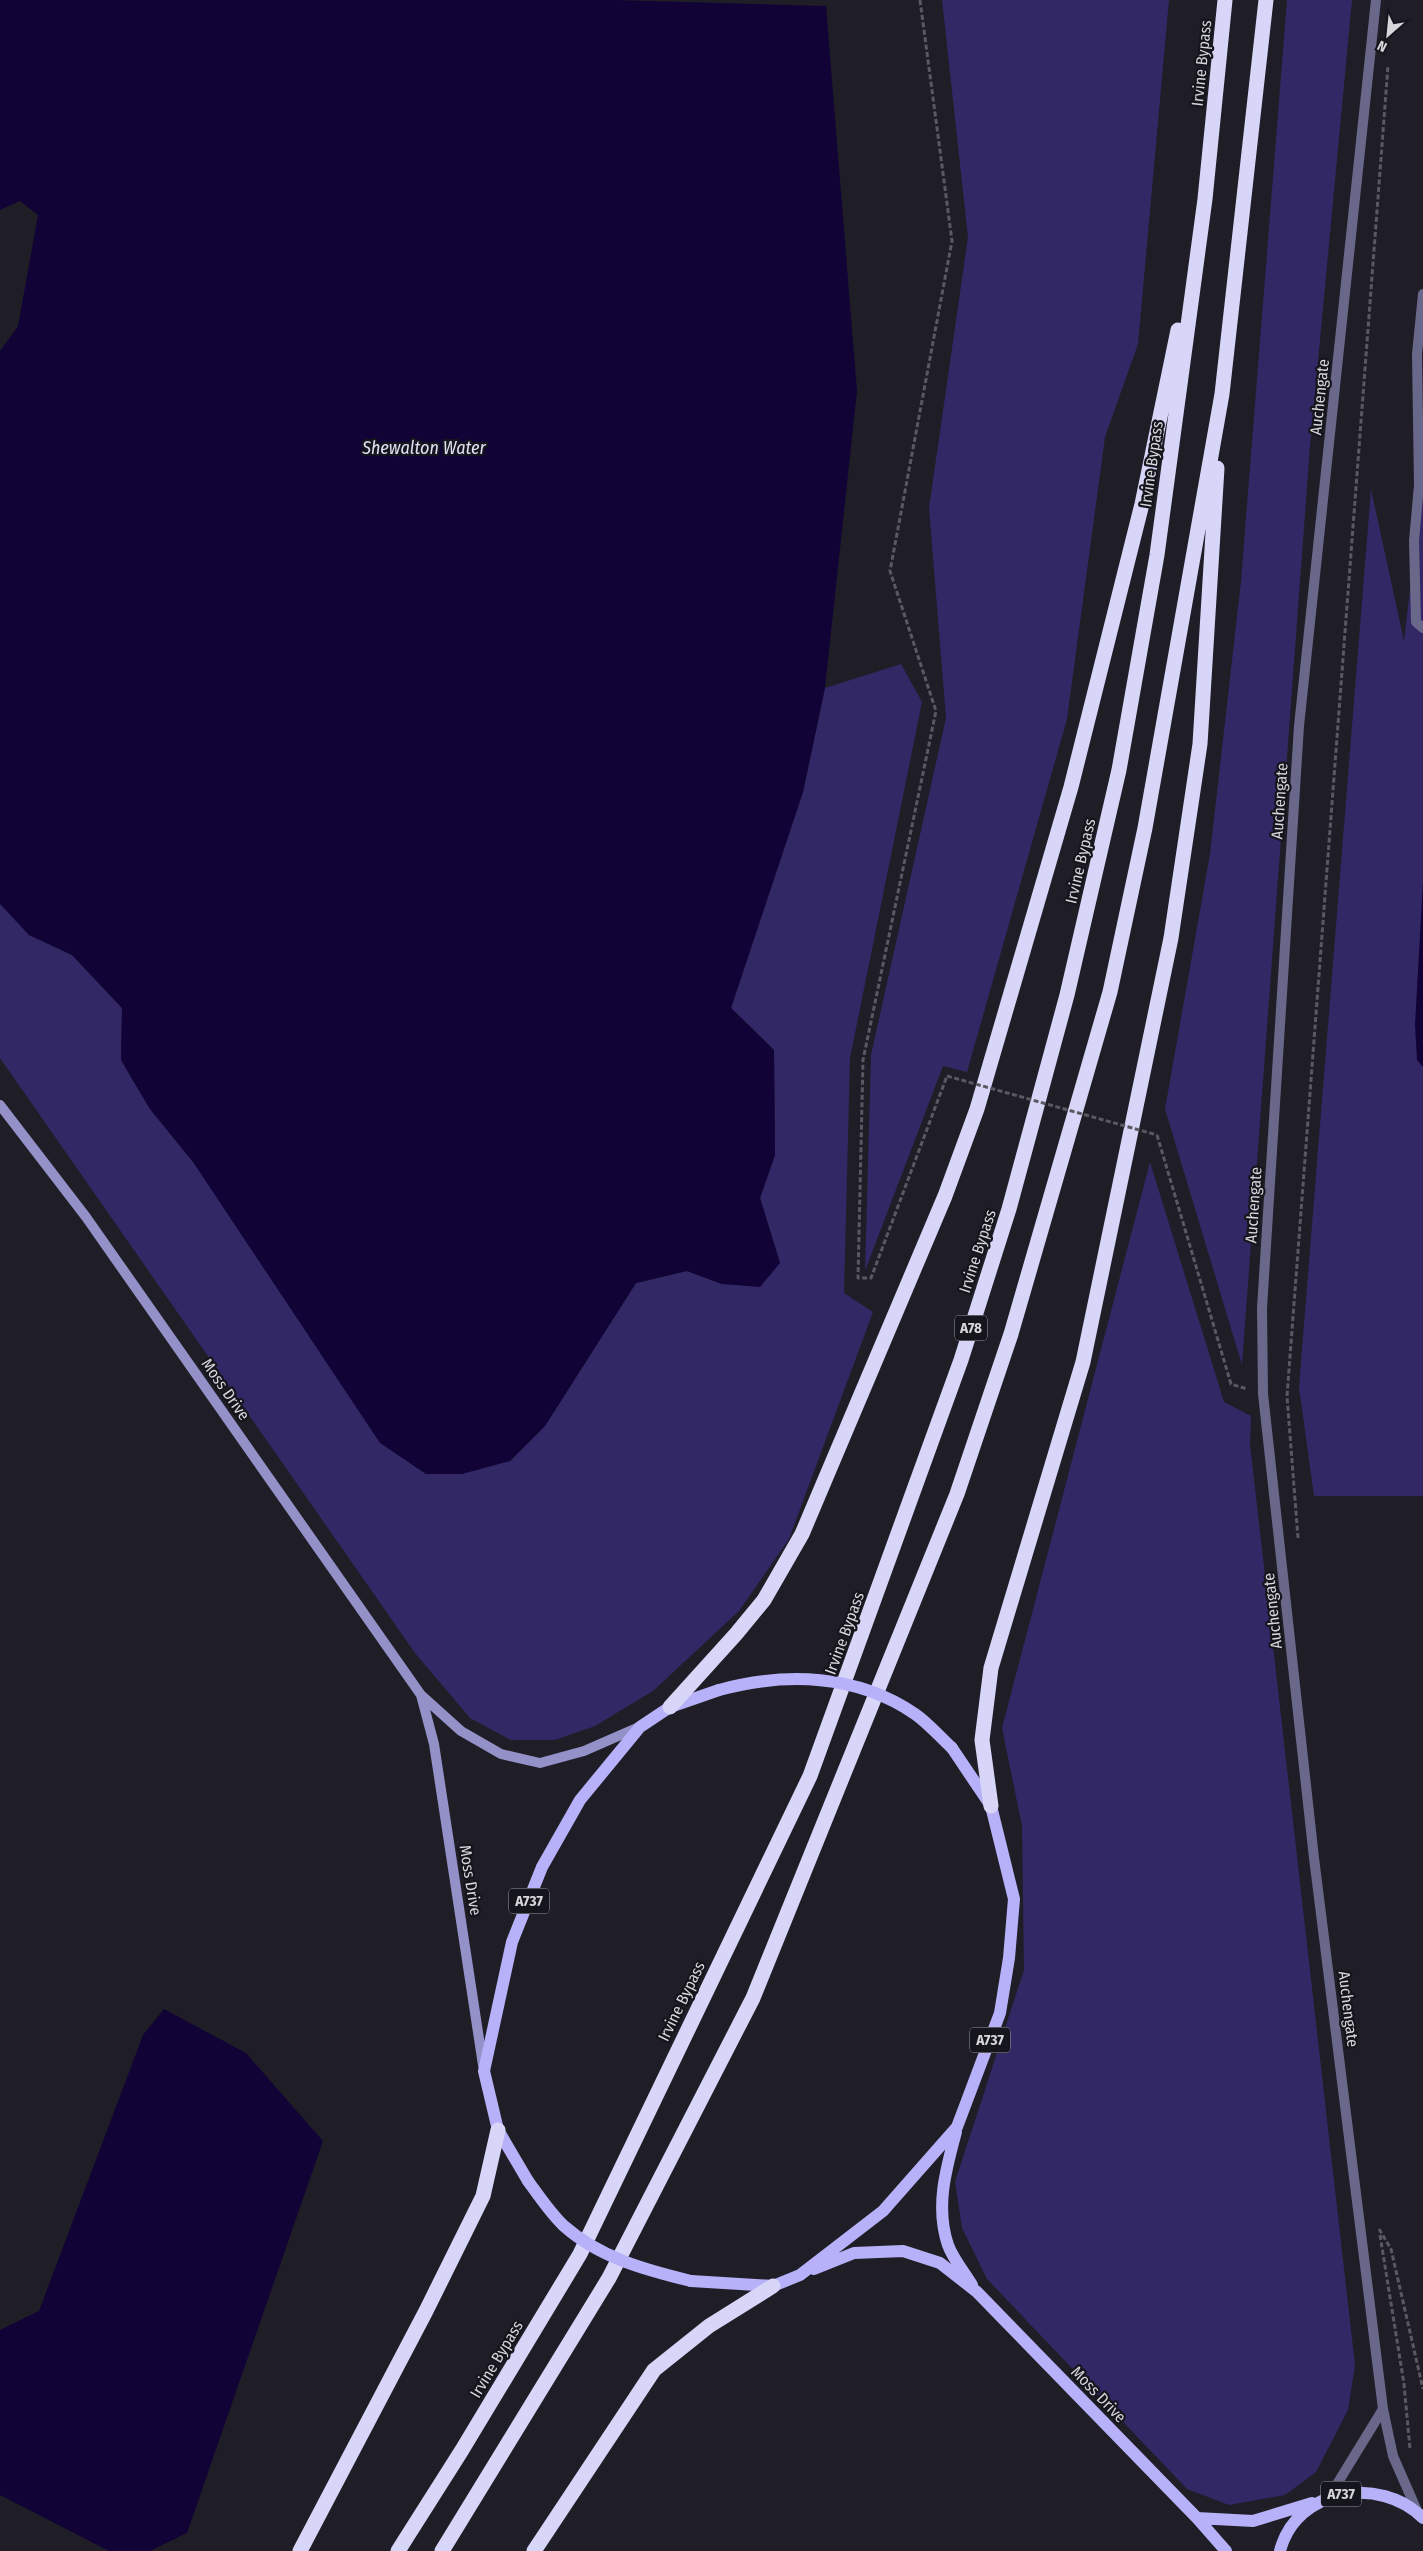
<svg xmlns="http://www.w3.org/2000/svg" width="1423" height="2551" font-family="'Fira Sans Condensed',sans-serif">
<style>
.green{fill:#322865}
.water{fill:#120337}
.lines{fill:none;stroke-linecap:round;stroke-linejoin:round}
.path{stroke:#5a5961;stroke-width:3;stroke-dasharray:5 2.5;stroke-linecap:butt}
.lane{stroke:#6a688a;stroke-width:10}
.street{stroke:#6a688a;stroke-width:10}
.secondary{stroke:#9491c8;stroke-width:10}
.primary{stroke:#b6b1f8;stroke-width:12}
.highway{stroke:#d7d6f8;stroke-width:15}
.path-bridge{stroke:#5a5961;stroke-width:3;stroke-dasharray:5 2.5;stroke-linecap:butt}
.primary-bridge{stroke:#b6b1f8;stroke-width:12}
.labels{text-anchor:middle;stroke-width:4.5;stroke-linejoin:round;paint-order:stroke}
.shield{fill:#15151d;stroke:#9c9ca2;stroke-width:1}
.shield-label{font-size:15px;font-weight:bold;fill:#d6d6db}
.street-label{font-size:16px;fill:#d6d6db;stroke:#15151d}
.water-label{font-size:18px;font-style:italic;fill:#e1e0f6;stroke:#15151d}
</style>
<rect width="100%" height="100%" fill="#1f1e27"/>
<path class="green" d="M942,0H1169L1138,344L1105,437L1067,719L967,1072L943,1066L865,1271L871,1055L946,718L929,508L968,237Z
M1287,0H1352L1310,446L1242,1365L1165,1109L1210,854L1241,581Z
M1423,478V1496H1314L1299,1387L1371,489L1404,641Z
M901,664L922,702L850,1058L844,1293L873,1312L789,1539L739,1611L653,1691L595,1726L555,1740H511L470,1718L415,1653L0,1058V902L29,935L72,955L122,1008L121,1060L150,1109L193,1162L510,1461L545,1426L636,1283L687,1271L722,1284L780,1263L760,1198L775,1155L774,1050L731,1008L803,792L825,688Z
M1150,1162L1224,1402L1251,1416L1250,1444L1355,2365L1348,2410L1316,2472L1285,2495L1229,2505L1187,2489L987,2279L962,2228L955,2182L1024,1970L1022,1826L1002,1728Z"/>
<path class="water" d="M0,0H614L826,6L857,391L825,688L803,792L731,1008L774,1050L775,1155L760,1198L780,1263L760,1287L722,1284L687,1271L636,1283L545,1426L510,1461L462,1474H426L380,1443L193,1162L150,1109L121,1060L122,1008L72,955L29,935L0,904V351L18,326L38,215L20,201L0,210Z
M1423,881V1067L1417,1060L1415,1025Z
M164,2009L246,2053L323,2141L187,2533L150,2551H109L0,2495V2330L39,2311L143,2035Z"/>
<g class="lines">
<path class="path" d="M920,0L952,241L890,571L936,711L863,1060L858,1278H871L947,1076
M1157,1135L1231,1384L1247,1389
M1298,1538L1287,1396L1388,66
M1379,2229L1391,2249L1423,2389
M1380,2235L1404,2384L1410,2449"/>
<path class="lane" d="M1423,294L1417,354L1419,485L1414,541L1416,622L1423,628"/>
<path class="street" d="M1376,0L1299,726L1262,1308L1263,1394L1314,1858L1383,2409L1393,2456L1418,2513
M1329,2497L1383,2409"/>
<path class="secondary" d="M0,1105L86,1217L421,1695L461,1731L501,1754L540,1763L584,1751L639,1727
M421,1695L434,1744L483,2065"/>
<path class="primary" d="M956,2132C946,2169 935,2207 948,2245C953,2259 965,2273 972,2285
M528,2181L498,2130L484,2071L512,1942L542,1867L580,1800L640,1727L670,1707L719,1690
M814,2269L854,2253L903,2251L940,2263L977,2292L1197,2518L1226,2551
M691,2281L773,2286L800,2275L883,2211L957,2127L1000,2013L1009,1958L1014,1899L991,1806L952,1748
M1197,2518L1253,2521L1312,2503
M1280,2551C1296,2488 1380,2475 1423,2518"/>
<path class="highway" d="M670,1707L736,1634L764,1600L802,1534L945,1196L977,1109L1071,787L1142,504L1178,330
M991,1806L982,1740L991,1668L1083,1362L1171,938L1200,744L1217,468
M300,2551L426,2311L483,2196L498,2130
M398,2551L462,2450L580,2254L810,1776L961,1360L1009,1209L1067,995L1119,770L1157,555L1205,199L1225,0
M442,2551L609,2278L753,1998L957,1494L1011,1334L1110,992L1145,828L1222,394L1266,0
M534,2551L654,2370L709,2326L773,2286"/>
<path class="path-bridge" d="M947,1076L1157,1135"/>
<path class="primary-bridge" d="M719,1690C786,1672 857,1674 915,1714C928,1723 940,1737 952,1748
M528,2181C539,2196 551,2214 564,2226C600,2258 646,2270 691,2281"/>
</g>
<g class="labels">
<g class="shield">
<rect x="955" y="1315.5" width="32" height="25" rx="4"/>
<rect x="509" y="1888.5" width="40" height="25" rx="4"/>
<rect x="970" y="2027.5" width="40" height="25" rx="4"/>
<rect x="1321" y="2481.5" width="40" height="25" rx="4"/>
</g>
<g class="shield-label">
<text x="971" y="1333">A78</text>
<text x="529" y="1906">A737</text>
<text x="990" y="2045">A737</text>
<text x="1341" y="2499">A737</text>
</g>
<g class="street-label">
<text transform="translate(1201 63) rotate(-84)" y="6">Irvine Bypass</text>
<text transform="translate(1319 397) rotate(-84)" y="6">Auchengate</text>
<text transform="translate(1151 464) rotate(-82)" y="6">Irvine Bypass</text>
<text transform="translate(1279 801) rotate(-86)" y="6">Auchengate</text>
<text transform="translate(1080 861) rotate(-77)" y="6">Irvine Bypass</text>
<text transform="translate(1253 1205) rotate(-86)" y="6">Auchengate</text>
<text transform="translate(977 1251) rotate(-72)" y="6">Irvine Bypass</text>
<text transform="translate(226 1389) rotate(55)" y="6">Moss Drive</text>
<text transform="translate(1272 1611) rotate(-96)" y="6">Auchengate</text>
<text transform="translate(844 1633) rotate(-70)" y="6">Irvine Bypass</text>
<text transform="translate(471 1880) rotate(81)" y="6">Moss Drive</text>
<text transform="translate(681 2001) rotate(-64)" y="6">Irvine Bypass</text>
<text transform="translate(1349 2009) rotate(83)" y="6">Auchengate</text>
<text transform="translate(496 2359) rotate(-59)" y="6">Irvine Bypass</text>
<text transform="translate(1099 2394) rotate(46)" y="6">Moss Drive</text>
</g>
<g class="water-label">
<text x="424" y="454">Shewalton Water</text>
</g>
</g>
<g transform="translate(1388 35) rotate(207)" stroke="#15151d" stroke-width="4" paint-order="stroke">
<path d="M0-4L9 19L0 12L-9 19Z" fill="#d6d6db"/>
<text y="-8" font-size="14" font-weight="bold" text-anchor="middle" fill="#d6d6db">N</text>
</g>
</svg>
